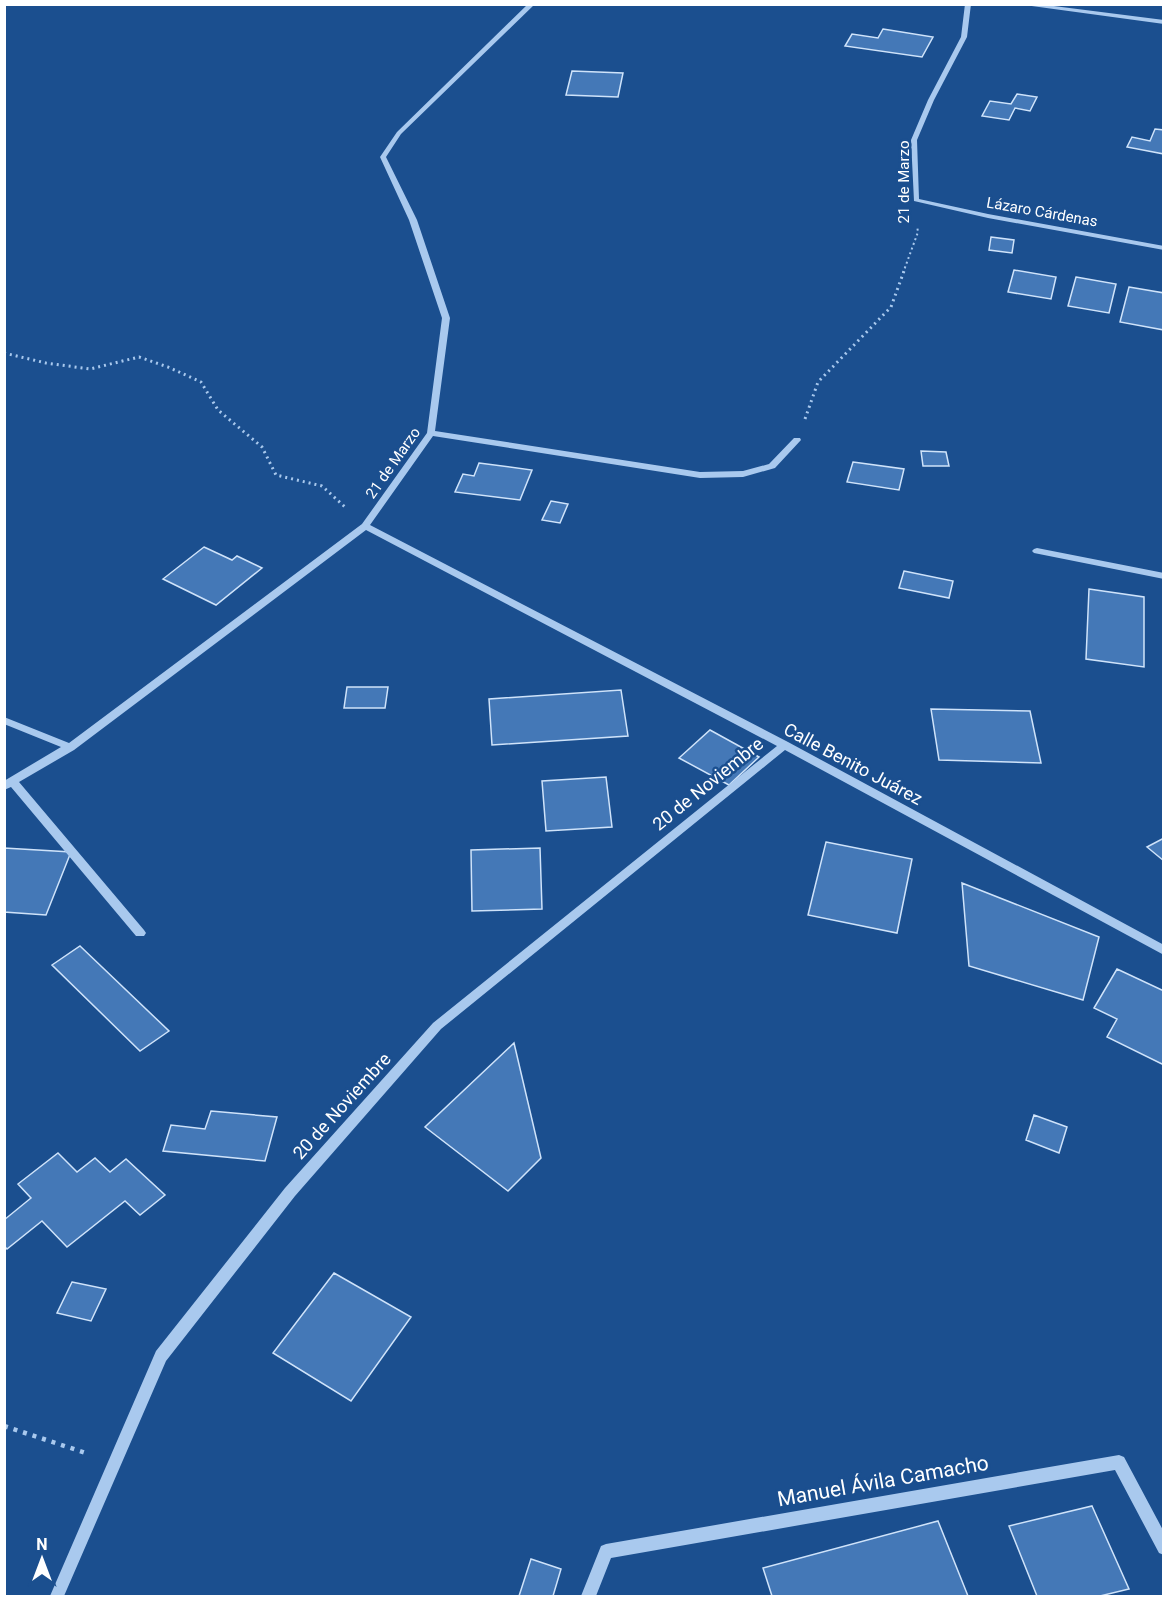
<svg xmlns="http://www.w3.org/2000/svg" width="1168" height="1601" font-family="Roboto,sans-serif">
  <rect width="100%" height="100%" fill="#1b4f8f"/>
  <!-- building -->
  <path fill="#4478b7" stroke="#cfe3fa" stroke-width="1.5" d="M883,29L933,37L922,57L845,46L852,34L878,38Z
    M572,71L623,73L618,97L566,95Z
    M1017,94L1037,97L1030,111L1015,108L1009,120L982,116L990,101L1011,104Z
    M1155,129L1164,130V154L1127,147L1132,137L1150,141Z
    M991,237L1014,240L1012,253L989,250Z
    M1014,270L1056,277L1051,299L1008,292Z
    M1076,277L1116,284L1109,313L1068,306Z
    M1129,287L1164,293V330L1120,322Z
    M921,451L946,452L949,466H923Z
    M853,462L904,469L899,490L847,482Z
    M479,463L532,470L520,500L455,492L463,474L474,476Z
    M551,501L568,504L560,523L542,520Z
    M204,547L232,560L237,556L262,568L216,605L163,579Z
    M904,571L953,581L949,598L899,588Z
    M1089,589L1144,597V667L1086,659Z
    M347,687H388L385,708H344Z
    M621,690L628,736L492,745L489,699Z
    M931,709L1030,711L1041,763L939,760Z
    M710,730L759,757L729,785L679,758Z
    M606,777L612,827L546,831L542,781Z
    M1164,838V861L1147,847Z
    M826,842L912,859L897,933L808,915Z
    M4,848L71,852L46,915L4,912Z
    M540,848L542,909L472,911L471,850Z
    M962,883L1099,937L1083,1000L969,966Z
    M80,946L169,1031L140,1051L52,965Z
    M1117,969L1164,991V1065L1107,1037L1117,1019L1094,1008Z
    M514,1043L541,1158L508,1191L425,1127Z
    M211,1111L277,1117L265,1161L163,1151L171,1125L205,1129Z
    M1034,1115L1067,1127L1059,1153L1026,1140Z
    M58,1153L77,1172L95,1158L110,1172L126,1159L165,1195L140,1215L125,1201L67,1247L42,1221L7,1249L4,1246V1220L31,1198L18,1184Z
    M334,1273L411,1317L351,1401L273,1353Z
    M72,1282L106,1289L91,1321L57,1313Z
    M1092,1506L1129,1589L1100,1596H1037L1009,1526Z
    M938,1521L968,1596H772L763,1568Z
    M531,1559L561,1569L553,1596H519Z"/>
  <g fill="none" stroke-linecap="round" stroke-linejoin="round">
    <!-- path-far2 -->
    <path stroke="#a9c9ee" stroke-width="2" stroke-dasharray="2 3" stroke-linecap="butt" d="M903,273L918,232L917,226"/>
    <!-- path-far1 -->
    <path stroke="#a9c9ee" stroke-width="3" stroke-dasharray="2 4" stroke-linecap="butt" d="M4,353L46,363L90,369L139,357L168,367L201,382L218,410L262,447L276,475L322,486L345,507
      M805,419L818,382L891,307L904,271"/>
    <!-- path -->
    <path stroke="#a9c9ee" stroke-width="4.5" stroke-dasharray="4 6" stroke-linecap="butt" d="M4,1426L86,1453"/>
    <!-- minor -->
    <path fill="#a9c9ee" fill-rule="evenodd" d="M528,4H535L401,134L386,157L417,220L450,318L435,431L700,472L743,471L769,464L794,438H800L801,440L775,468L743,477L700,478L433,436L370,525L788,742L1164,945V955L785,750L441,1029L295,1196L166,1361L64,1596H50L156,1351L285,1188L433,1023L777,746L366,530L74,750L19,782L144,930L146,933L144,936H136L11,787L4,790V781L61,747L4,724V717L69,743L362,524L427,433L442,318L409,220L380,157L397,132Z
      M965,4H971L967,37L934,100L917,140L919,199L988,214L1164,246V250L988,218L914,201L911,140L928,100L961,37Z
      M1017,4H1038L1164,20V24Z
      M1037,548L1164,573V579L1034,553L1032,551L1034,549Z
      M1119,1455L1124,1457L1164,1532V1555L1159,1553L1115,1470L611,1558L596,1596H581L601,1546L606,1544Z"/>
  </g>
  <g text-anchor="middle" stroke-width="5" stroke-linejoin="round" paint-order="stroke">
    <!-- far-street labels -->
    <g font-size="15" fill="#fff" stroke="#1b4f8f">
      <text transform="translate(904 182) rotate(-90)" y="5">21 de Marzo</text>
      <text transform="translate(1042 212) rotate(10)" y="5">Lázaro Cárdenas</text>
      <text transform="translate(393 463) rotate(-55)" y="5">21 de Marzo</text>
    </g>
    <!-- street labels -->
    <g font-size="18" fill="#fff" stroke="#1b4f8f">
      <text transform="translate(853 764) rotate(28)" y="6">Calle Benito Juárez</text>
      <text transform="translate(708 784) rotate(-39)" y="6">20 de Noviembre</text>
      <text transform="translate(342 1106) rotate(-48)" y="6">20 de Noviembre</text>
    </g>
    <!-- near-street labels -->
    <g font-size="21" fill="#fff" stroke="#1b4f8f">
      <text transform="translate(883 1481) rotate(-10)" y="7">Manuel Ávila Camacho</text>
    </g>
  </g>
  <!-- border -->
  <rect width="1168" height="1601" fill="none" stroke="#ffffff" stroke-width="12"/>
  <!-- north arrow -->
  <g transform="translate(42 1559)" stroke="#1b4f8f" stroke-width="4.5" paint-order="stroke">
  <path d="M0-4.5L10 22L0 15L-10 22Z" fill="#ffffff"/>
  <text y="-9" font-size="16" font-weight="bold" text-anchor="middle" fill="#ffffff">N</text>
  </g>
</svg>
